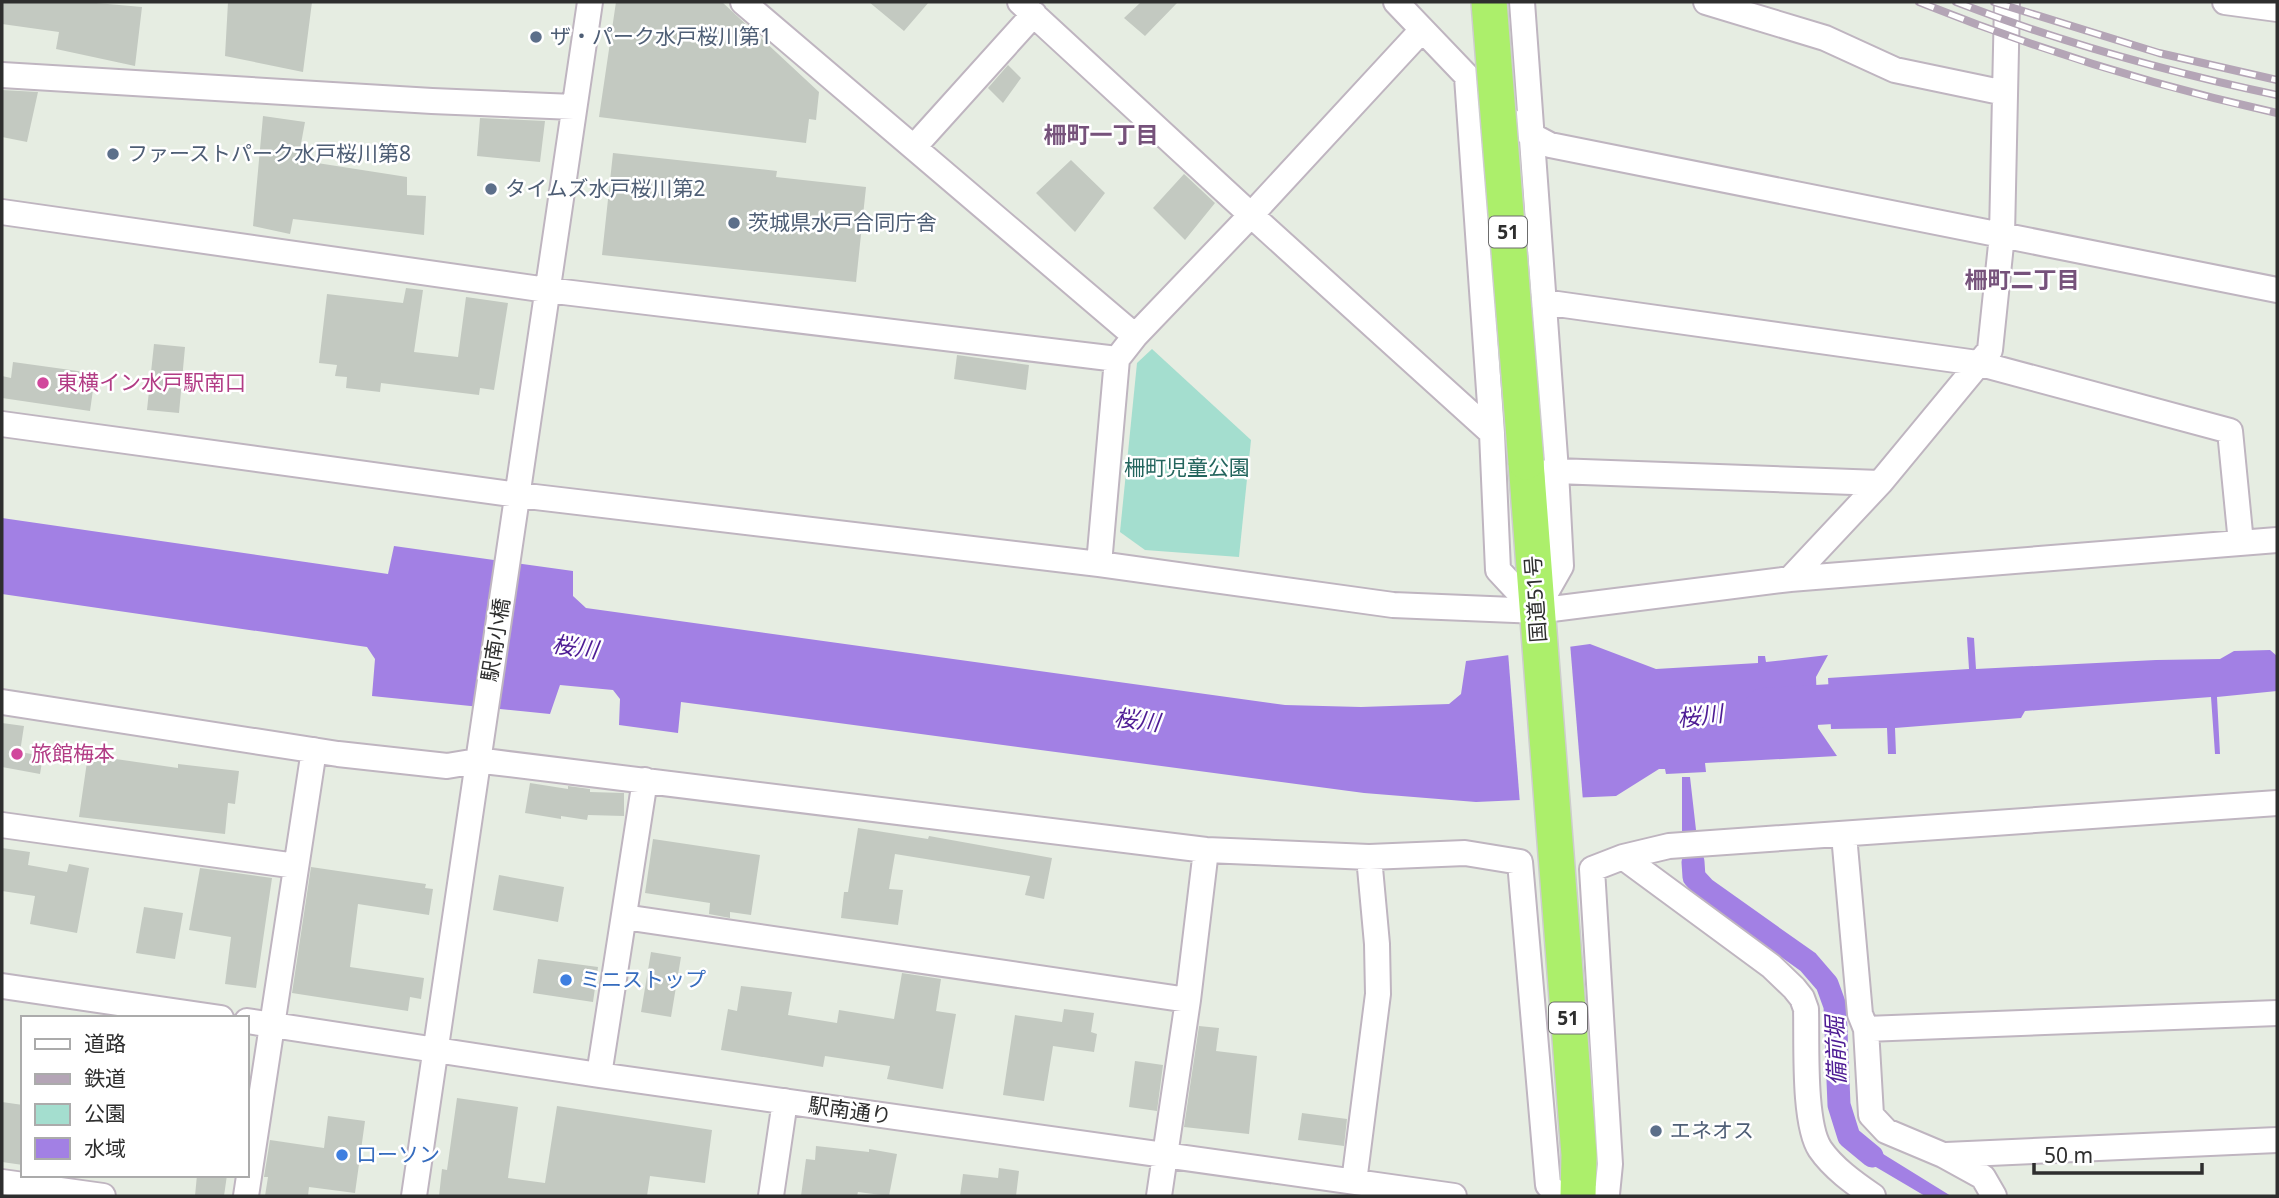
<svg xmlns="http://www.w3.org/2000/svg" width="2279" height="1198" font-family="'Noto Sans','Noto Sans JP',sans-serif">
  <rect width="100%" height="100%" fill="#e6ede2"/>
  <!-- green -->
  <path fill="#a4decf" d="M1152,349L1251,440L1239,557L1145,550L1120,532L1137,363Z"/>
  <!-- water -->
  <path fill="#a280e4" d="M2,518L388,574L394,546L573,571V596L586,608L1285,705L1361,707L1449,704L1461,694L1466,661L1590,644L1656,669L1758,663V656H1765L1766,662L1828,655L1816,677L1818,728L1837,756L1705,763L1706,772L1666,774L1665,769H1659L1616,796L1476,802L1364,793L681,702L678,733L619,725L620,699L613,690L560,685L550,714L372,696L375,659L367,647L2,594Z
    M1967,637L1974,638L1976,669L2156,660L2220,659L2234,651L2270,650L2277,656V691L2217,697L2220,754H2215L2211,697L2025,711L2021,718L1895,728L1896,754H1888L1887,728L1831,729L1828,678L1969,669Z
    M1682,777H1690L1701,874L1711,884L1700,894L1687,878L1682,837Z
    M1855,1131L1875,1149L1951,1196H1925L1864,1160L1843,1141Z"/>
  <!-- pier -->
  <path fill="#e6ede2" d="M1570,643L1583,801L1520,804L1508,652Z"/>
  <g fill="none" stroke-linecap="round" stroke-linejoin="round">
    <!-- canal -->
    <path stroke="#a280e4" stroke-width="23" d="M1693,862L1694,877L1705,889L1808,962L1827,984L1835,1006L1839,1105L1849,1137L1872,1156"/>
    <!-- river -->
    <path stroke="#a280e4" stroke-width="40" d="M1764,708L1883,701"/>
  </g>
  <!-- building -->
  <path fill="#c3c9c1" d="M2,2H85L142,7L135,66L56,49L59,32L2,24Z
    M228,2H312L303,72L225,56Z
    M616,2H722L819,92L816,120L809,119L806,143L599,117Z
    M869,2H929L904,31Z
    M1141,2H1178L1145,36L1124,18Z
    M1008,65L1021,78L1003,103L988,88Z
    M2,90L38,92L27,142L2,137Z
    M263,116L305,122L298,160L407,177V195L426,196L424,235L293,219L290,234L253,226Z
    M480,118L545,121L540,162L477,156Z
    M613,153L777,171L776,177L866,187L856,282L602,255Z
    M1071,160L1105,193L1075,232L1036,193Z
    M1184,174L1215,203L1185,240L1153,208Z
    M406,288L423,290L414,352L458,357L466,297L508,303L494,390L480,388L479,395L381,383L380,392L346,388L347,377L335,376L337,365L319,363L327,294L403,303Z
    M154,344L185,347L179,413L147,410Z
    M957,355L1029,365L1026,390L954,379Z
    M13,362L85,372L83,388L93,390L90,411L2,398V376L11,378Z
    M2,723L24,726L20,752L43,756L40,774L2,767Z
    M88,755L178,768V764L239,771L235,804L228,803L225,834L79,817Z
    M530,783L568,789V786L590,789V792L624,793V816L588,815L587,820L561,816V819L525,813Z
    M858,828L928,839L929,836L1052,858L1044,899L1025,895L1030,876L895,854L889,889L903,890L898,925L841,918L844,892H848Z
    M653,839L760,855L751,915L730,912V918L709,914L710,903L645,893Z
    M2,848L30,852L28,865L67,872L69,864L89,868L77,933L30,924L35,896L2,891Z
    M311,867L426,884L425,888L433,889L429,915L358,904L350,967L424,978L421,999L410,997L408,1011L292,993Z
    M200,868L272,878L256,988L225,984L231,937L189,930Z
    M499,875L564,887L558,922L493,910Z
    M144,907L183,913L175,959L136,953Z
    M651,952L681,957L671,1017L641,1012Z
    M538,959L598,967L593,1002L533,993Z
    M902,973L941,979L936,1011L956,1014L943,1089L887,1079L890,1066L825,1056L823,1067L721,1050L728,1009L737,1011L741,986L792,992L788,1015L837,1023L839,1010L894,1019Z
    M1064,1009L1094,1013L1091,1032L1097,1034L1094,1052L1053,1046L1044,1101L1003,1095L1015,1015L1062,1022Z
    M1199,1026L1219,1028L1216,1051L1257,1056L1249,1134L1184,1127Z
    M1135,1061L1163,1065L1157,1111L1129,1107Z
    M457,1098L518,1107L508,1178L545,1183L557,1106L712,1130L705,1183L650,1176L647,1196H439L442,1169L447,1170Z
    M2,1102L23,1105V1165L2,1162Z
    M1302,1113L1347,1119L1344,1146L1298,1140Z
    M328,1116L365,1121L355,1193L309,1187L308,1196H265L268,1177H264L270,1140L324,1148Z
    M816,1146L869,1152V1149L897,1154L889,1196L858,1192L857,1196H801L806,1159L815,1160Z
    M999,1168L1019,1171L1016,1196H960L963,1174L998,1178Z
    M197,1175H227L224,1196H195Z"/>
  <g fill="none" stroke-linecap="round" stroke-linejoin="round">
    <!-- minor casing -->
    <g stroke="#bfb5c0" stroke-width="28">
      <path id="minor" d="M743,2L1135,336
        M1020,2L1251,215L1492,433
        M1396,2L1508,119L1531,135L1550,145L2277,290
        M1522,2L1556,471L1561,566L1536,610
        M1706,2L1825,38L1895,70L2005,93
        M2225,2L2277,9
        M2,75L432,101L574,107
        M1467,77L1492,433L1498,570L1536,611
        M914,147L1034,14
        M2,212L547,290L1117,359
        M1543,302L1977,363L2230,431L2241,543
        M2,424L518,495L1099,564L1393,605L1536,611L1790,579L2277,540
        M1556,471L1880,483
        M1099,564L1117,359L1135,336L1251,215L1422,30
        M1790,579L1880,483L1990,350L2002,235L2007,2
        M2,702L338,754L447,766L477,761L492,762L1206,850L1369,857L1465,853L1520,862L1548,1185L1559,1196
        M2,825L296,866
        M1844,835L1860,1014L1866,1029L1871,1115L1886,1131L1943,1155L1983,1177L1994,1196
        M1623,857L1771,966L1794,988L1802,998L1806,1009C1807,1042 1803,1123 1820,1149C1833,1168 1854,1183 1873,1196
        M624,917L1188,1000
        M2,986L221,1018
        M247,1021L599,1075L1454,1196
        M1866,1029L2277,1013
        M599,1075L645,780
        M1946,1155L2277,1140
        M2,1182L103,1196
        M1354,1182L1378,994L1377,944L1369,857
        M246,1196L314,750
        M414,1196L590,2
        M771,1196L785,1101
        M1159,1196L1188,1000L1206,850
        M1602,1196L1607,1194L1610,1164L1592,869L1623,857L1669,846L2277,803"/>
    </g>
    <!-- highway casing -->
    <g stroke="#cdcdcd" stroke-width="38">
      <path id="highway" d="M1526,462L1579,1155L1578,1196"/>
    </g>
    <!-- minor -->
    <use href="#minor" stroke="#fff" stroke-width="24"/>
    <!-- highway -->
    <use href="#highway" stroke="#acef6b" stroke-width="35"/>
    <!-- rail casing -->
    <g stroke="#b4a5b6" stroke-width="8">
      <path id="rail" d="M1919,2C2036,49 2154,86 2277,113
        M1956,2C2060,42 2168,72 2277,95
        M1994,2L2159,53L2277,80"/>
    </g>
    <!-- rail -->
    <use href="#rail" stroke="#fff" stroke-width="5" stroke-dasharray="16" stroke-linecap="butt"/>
    <!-- highway-bridge casing -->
    <g stroke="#cdcdcd" stroke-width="38" stroke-linecap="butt">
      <path id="highway-bridge" d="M1489,2L1526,462"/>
    </g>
    <!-- highway-bridge -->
    <use href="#highway-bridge" stroke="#acef6b" stroke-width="35"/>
  </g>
  <!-- markers -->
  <g fill="#5c6f8a" stroke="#fff" stroke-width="2.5">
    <circle cx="536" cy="37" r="7"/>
    <circle cx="113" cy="154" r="7"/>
    <circle cx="491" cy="189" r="7"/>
    <circle cx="734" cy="223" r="7"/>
    <circle cx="1656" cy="1131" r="7"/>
  </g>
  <g fill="#d1479c" stroke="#fff" stroke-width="2.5">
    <circle cx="43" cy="383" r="7"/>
    <circle cx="17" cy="754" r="7"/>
  </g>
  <g fill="#3f7fe0" stroke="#fff" stroke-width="2.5">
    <circle cx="566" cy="980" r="7"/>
    <circle cx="342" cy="1155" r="7"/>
  </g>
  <g text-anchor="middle" stroke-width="5" stroke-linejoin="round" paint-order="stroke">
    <!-- shield labels -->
    <g fill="#fff" stroke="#6d6d6d" stroke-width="2">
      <rect x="1489" y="216.5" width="38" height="31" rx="5"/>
      <rect x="1549" y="1002.5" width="38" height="31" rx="5"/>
    </g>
    <g font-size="19" font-weight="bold" fill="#2e2e2e">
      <text x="1508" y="239">51</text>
      <text x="1568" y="1025">51</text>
    </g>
    <!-- service labels -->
    <g font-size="21" fill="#4e5e75" stroke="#fff" text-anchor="start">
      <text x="550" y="44">ザ・パーク水戸桜川第1</text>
      <text x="127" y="161">ファーストパーク水戸桜川第8</text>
      <text x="505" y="196">タイムズ水戸桜川第2</text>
      <text x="748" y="230">茨城県水戸合同庁舎</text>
      <text x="1670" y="1138">エネオス</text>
    </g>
    <!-- hotel labels -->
    <g font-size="21" fill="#b23c85" stroke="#fff" text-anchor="start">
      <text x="57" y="390">東横イン水戸駅南口</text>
      <text x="31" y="761">旅館梅本</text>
    </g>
    <!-- park labels -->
    <g font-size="21" fill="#23655d" stroke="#fff">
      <text x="1187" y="475">柵町児童公園</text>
    </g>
    <!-- street labels -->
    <g font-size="21" fill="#2e2e2e" stroke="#fff">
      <text transform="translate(1536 599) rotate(-94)" y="7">国道51号</text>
      <text transform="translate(496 640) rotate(-81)" y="7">駅南小橋</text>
      <text transform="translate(850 1111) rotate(8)" y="7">駅南通り</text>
    </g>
    <!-- shop labels -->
    <g font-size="21" fill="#366cbe" stroke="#fff" text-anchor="start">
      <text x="580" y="987">ミニストップ</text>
      <text x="356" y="1162">ローソン</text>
    </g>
    <!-- neighbourhood labels -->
    <g font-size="23" font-weight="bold" fill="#76527b" stroke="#fff">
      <text x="1101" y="143">柵町一丁目</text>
      <text x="2022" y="288">柵町二丁目</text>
    </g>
    <!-- water labels -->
    <g font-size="23" font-style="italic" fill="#4e1c94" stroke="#fff">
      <text transform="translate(575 647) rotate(8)" y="8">桜川</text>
      <text transform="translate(1700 716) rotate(-7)" y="8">桜川</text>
      <text transform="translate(1137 720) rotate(7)" y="8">桜川</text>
      <text transform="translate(1836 1051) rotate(-92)" y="8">備前堀</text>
    </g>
  </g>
  <!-- border -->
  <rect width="2279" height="1198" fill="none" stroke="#2e2e2e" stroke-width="7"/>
  <!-- legend -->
  <rect x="21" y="1016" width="228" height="161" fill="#ffffff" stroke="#ababab" stroke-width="2"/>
  <rect x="35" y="1039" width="35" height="10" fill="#ffffff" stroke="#ababab" stroke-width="2"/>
  <text x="84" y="1051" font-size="21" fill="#2e2e2e">道路</text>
  <rect x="35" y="1074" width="35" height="10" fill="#b4a5b6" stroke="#ababab" stroke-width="2"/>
  <text x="84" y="1086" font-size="21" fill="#2e2e2e">鉄道</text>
  <rect x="35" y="1104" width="35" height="21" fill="#a4decf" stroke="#ababab" stroke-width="2"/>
  <text x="84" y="1121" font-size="21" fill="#2e2e2e">公園</text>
  <rect x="35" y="1138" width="35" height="21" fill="#a280e4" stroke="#ababab" stroke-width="2"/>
  <text x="84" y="1156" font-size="21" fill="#2e2e2e">水域</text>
  <!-- scale -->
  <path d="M2034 1163v10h168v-10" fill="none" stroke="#2e2e2e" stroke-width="3.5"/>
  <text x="2044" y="1163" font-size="21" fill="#2e2e2e" stroke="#ffffff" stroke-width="5" paint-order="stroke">50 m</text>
</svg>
